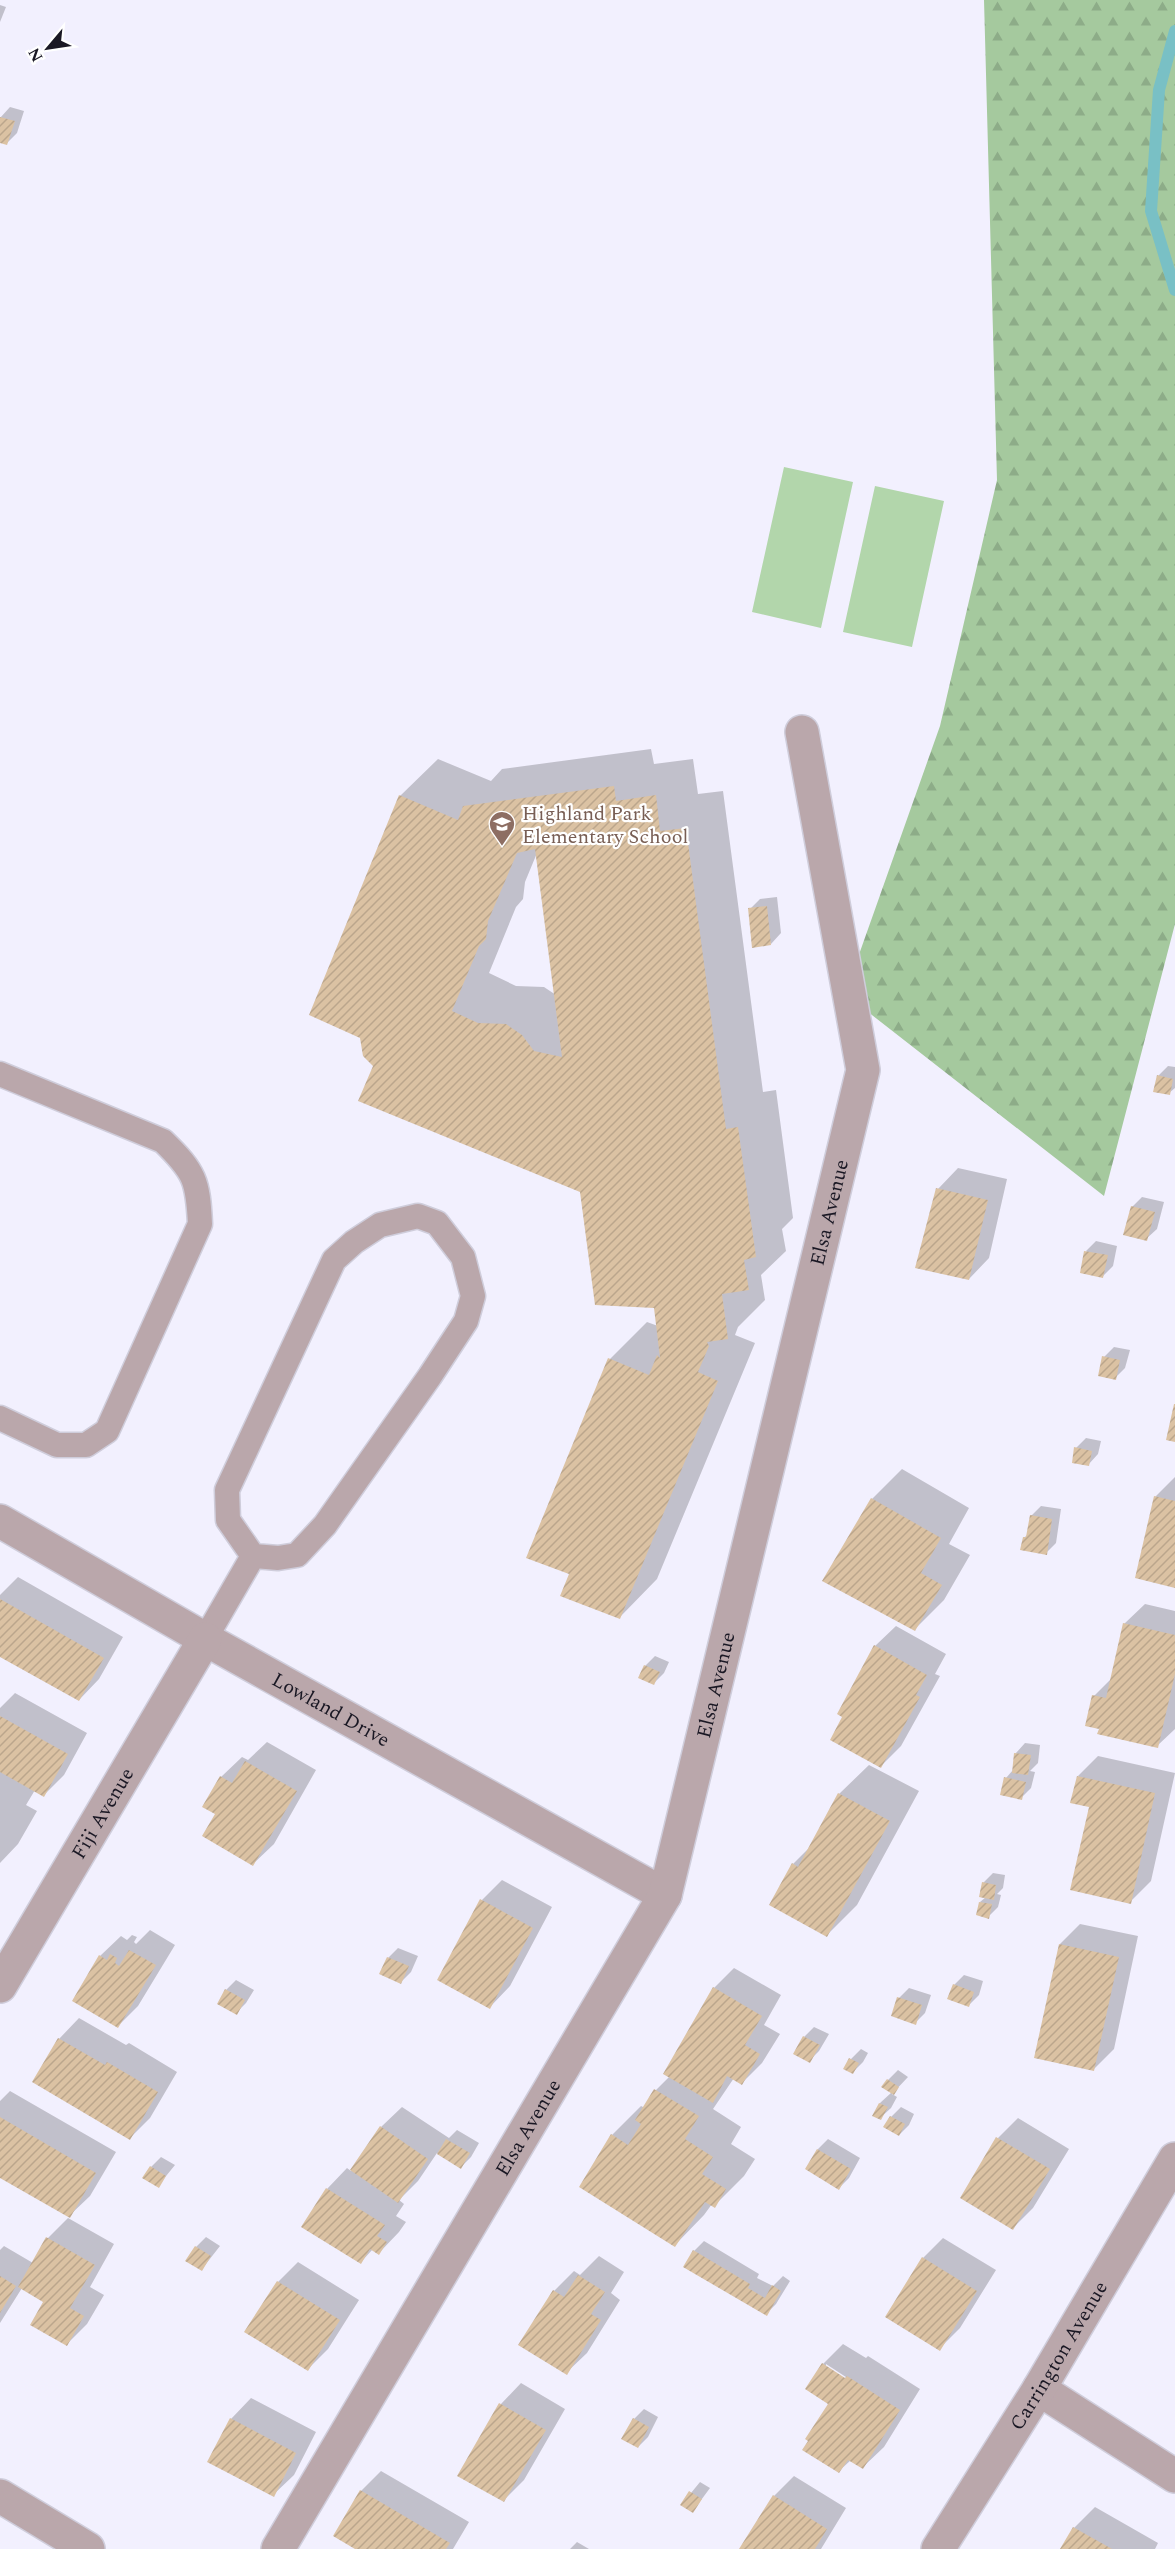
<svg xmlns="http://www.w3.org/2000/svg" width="1175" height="2549" font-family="Spectral,serif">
  <defs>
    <pattern id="forest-firs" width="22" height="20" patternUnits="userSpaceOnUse" patternTransform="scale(1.5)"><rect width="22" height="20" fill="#a5c99e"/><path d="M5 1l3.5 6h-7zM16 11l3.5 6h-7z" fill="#8dac88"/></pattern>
    <pattern id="building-hatch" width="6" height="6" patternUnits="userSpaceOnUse" patternTransform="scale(1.5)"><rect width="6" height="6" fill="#dbc2a3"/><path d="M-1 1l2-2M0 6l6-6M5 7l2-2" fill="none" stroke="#bba68c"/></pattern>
  </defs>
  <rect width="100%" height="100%" fill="#f2f0fe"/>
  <!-- forest -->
  <path fill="url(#forest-firs)" d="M984,0H1175V924L1104,1196L845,994L940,726L997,480Z"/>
  <!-- park -->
  <path fill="#b2d6ab" d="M784,467L853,482L821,628L752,612Z
    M875,486L944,501L912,647L843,632Z"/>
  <!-- shadow -->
  <path fill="#0003" fill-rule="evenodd" d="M0,5L6,7L0,22Z
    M10,107L24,111L17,133L7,143L0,141V118Z
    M651,749L654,764L693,759L698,794L723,791L763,1092L776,1090L793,1218L782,1229L786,1251L761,1275L765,1300L738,1327L735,1335L755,1343L657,1579L620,1617L571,1573L610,1359L647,1322L658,1326L656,1307L581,1191L374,1066L400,796L438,759L491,781L502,769ZM537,853L556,995L544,987L516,986L489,973L516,907L523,899L525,882Z
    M777,897L781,933L771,944L750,909L760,899Z
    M1168,1066L1175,1067V1088L1169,1093L1158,1076Z
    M958,1168L1007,1179L989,1258L969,1279L938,1189Z
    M1142,1197L1164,1202L1157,1229L1146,1239L1132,1207Z
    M1096,1241L1117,1246L1113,1266L1103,1276L1086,1251Z
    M1114,1347L1130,1350L1125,1368L1115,1378L1104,1357Z
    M1086,1438L1101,1441L1098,1454L1088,1465L1076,1448Z
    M902,1469L969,1508L949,1544L970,1555L944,1600L915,1629L824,1581L872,1499Z
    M1175,1477V1586L1155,1497Z
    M1041,1506L1061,1509L1056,1543L1046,1553L1024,1538L1028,1534L1031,1516Z
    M18,1577L123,1637L99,1679L79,1700L0,1655V1595Z
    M1145,1604L1175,1611V1729L1157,1746L1101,1728L1094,1696L1112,1678L1124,1624Z
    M896,1626L946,1654L935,1674L940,1676L901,1746L881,1766L844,1717L875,1646Z
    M655,1656L669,1662L664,1673L654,1683L645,1666Z
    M15,1693L87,1733L64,1775L44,1795L35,1790L26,1805L37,1811L18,1844L0,1863V1708Z
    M267,1742L316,1770L274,1844L253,1864L217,1814L221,1777L242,1757L248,1760Z
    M1025,1743L1040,1745L1038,1763L1030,1771L1035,1772L1031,1788L1021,1798L1006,1778L1013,1770L1015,1754Z
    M1098,1756L1175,1773L1151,1881L1130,1902L1078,1776Z
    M869,1765L919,1791L857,1905L827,1935L772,1904L793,1864L812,1845L839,1794Z
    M993,1873L1005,1875L1003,1888L997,1894L1001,1895L998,1907L988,1917L980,1902L986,1897L983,1883Z
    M502,1880L552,1907L510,1986L490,2007L482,1900Z
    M1080,1924L1138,1936L1114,2049L1094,2069L1060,1944Z
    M150,1930L175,1945L138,2006L118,2026L100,1956L121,1936L127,1940L132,1935L137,1937L134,1942L136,1944Z
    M398,1948L418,1956L411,1972L401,1982L388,1958Z
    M734,1968L781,1995L764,2025L780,2034L762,2063L742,2083L734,2078L713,2109L741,2127L731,2144L755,2159L744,2176L714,2206L712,2204L704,2215L675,2245L612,2135L641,2106L645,2108L656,2090L670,2076L714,1988Z
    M964,1975L983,1981L979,1995L969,2005L954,1985Z
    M236,1980L254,1990L246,2003L236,2013L226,1990Z
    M909,1988L931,1995L925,2013L915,2023L899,1998Z
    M79,2018L126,2045L129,2043L177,2072L150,2118L130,2138L59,2039Z
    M814,2027L829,2034L819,2051L809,2061L795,2053L804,2037Z
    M861,2049L868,2053L863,2062L853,2072L845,2069L851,2059Z
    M898,2070L908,2077L892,2094L897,2097L891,2108L880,2118L874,2115L880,2103L892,2092L888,2080Z
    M10,2091L116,2152L90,2196L69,2216L0,2176V2101Z
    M402,2107L449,2138L457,2130L479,2143L471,2157L461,2167L437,2153L418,2181L399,2200L404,2204L396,2216L406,2222L399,2232L379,2253L373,2249L361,2262L327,2189L347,2168L351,2171L381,2127Z
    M901,2107L914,2114L909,2125L899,2135L891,2117Z
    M1018,2118L1069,2149L1033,2208L1013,2228L998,2138Z
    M828,2139L860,2158L849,2178L839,2188L807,2169L818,2149Z
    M161,2157L175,2165L158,2186L151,2167Z
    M68,2218L114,2244L90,2287L104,2295L87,2324L67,2344L45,2301L22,2288L0,2323V2250L4,2246L33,2263L48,2238Z
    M206,2237L220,2246L202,2269L196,2247Z
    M943,2238L996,2270L960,2328L939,2349L923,2258Z
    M704,2241L759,2274L757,2278L773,2286L783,2276L790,2281L776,2304L766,2314L694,2251Z
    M599,2256L624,2272L611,2293L620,2300L587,2353L566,2373L554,2291L574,2271L580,2275Z
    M298,2262L359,2300L328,2349L308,2369L278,2282Z
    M843,2344L866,2358L868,2356L920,2389L884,2447L863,2467L851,2460L839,2471L823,2364ZM826,2364L852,2381L850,2383L826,2368Z
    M521,2383L565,2409L524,2480L504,2500L459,2475L501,2404Z
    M251,2398L316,2432L294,2475L273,2495L231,2419Z
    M644,2409L658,2417L648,2437L638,2447L634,2419Z
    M381,2471L469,2522L453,2549H358L361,2491Z
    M794,2476L846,2508L821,2549H741L774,2496Z
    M700,2482L710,2488L693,2511L682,2504Z
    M1095,2507L1158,2543L1155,2549H1062L1074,2528Z
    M577,2542L589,2549H570Z"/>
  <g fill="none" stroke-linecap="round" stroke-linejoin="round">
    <!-- stream -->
    <path stroke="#79c0c5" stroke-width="12" d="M1175,31L1159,90L1151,211L1175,290"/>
  </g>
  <!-- building -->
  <path fill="url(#building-hatch)" fill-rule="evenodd" d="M0,117L15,121L7,145L0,143Z
    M614,786L616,801L656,795L660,831L686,828L726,1129L738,1127L756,1257L744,1260L749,1290L722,1294L728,1339L707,1342L709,1346L698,1372L718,1381L620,1619L560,1596L569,1574L526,1558L608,1358L649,1375L657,1355L660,1358L654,1308L595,1305L580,1192L358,1101L373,1066L363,1056L360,1038L309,1015L399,795L458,820L463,806ZM535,849L562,1057L534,1051L522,1035L506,1024L478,1023L452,1011L479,946L486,939L488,921L517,853Z
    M767,906L771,945L752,948L748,908Z
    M1157,1075L1173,1079L1170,1095L1153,1092Z
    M936,1188L988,1200L969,1280L915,1268Z
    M1131,1206L1155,1212L1147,1241L1123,1235Z
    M1084,1251L1108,1255L1103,1278L1080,1273Z
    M1102,1356L1120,1360L1116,1380L1098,1376Z
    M1174,1404H1175V1442L1166,1440Z
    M1074,1447L1092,1451L1089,1466L1072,1463Z
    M1154,1496L1175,1501V1588L1135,1578Z
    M871,1498L941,1538L921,1573L942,1585L915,1631L822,1581Z
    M1030,1515L1052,1519L1047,1555L1020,1550L1023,1537H1026Z
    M0,1599L104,1658L79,1701L0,1657Z
    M1123,1623L1175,1635V1674L1158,1748L1097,1734L1099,1729L1085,1726L1092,1695L1106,1698Z
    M874,1645L927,1675L916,1695L920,1697L881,1768L830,1740L842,1717L837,1714Z
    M644,1665L660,1672L654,1685L638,1678Z
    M0,1716L68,1754L44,1797L0,1772Z
    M1014,1753L1031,1755L1028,1775L1012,1773Z
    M245,1761L297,1791L253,1866L202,1836L215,1814L202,1807L220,1776L232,1783Z
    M1077,1776L1155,1793L1131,1904L1070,1890L1089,1807L1070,1803Z
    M1004,1777L1026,1782L1022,1800L1000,1795Z
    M838,1793L890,1821L827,1937L769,1905L792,1863L798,1867Z
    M982,1882L996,1885L994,1900L979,1897Z
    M480,1899L533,1928L490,2009L437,1980Z
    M979,1902L992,1904L989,1919L976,1915Z
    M1059,1944L1119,1957L1094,2071L1034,2058Z
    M129,1950L156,1965L118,2028L72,2001L99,1955L107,1960L110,1954L117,1958L115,1963L119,1966Z
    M387,1957L409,1966L401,1984L379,1974Z
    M953,1984L974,1992L969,2007L947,1999Z
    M713,1987L762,2016L745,2045L760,2054L742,2085L727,2076L713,2103L663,2074Z
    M225,1989L245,2000L237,2015L217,2004Z
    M897,1997L922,2005L916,2025L891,2016Z
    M803,2036L820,2045L810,2063L793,2054Z
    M58,2038L105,2065L107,2062L158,2092L130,2140L32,2082Z
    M849,2058L859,2063L853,2074L843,2069Z
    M887,2079L899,2087L894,2095L881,2087Z
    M654,2089L699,2116L685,2139L713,2157L702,2174L726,2189L715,2208L705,2202L675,2247L579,2187L611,2134L628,2145L641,2124L635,2120Z
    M879,2103L888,2107L881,2120L872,2116Z
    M890,2116L905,2124L899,2136L883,2127Z
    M0,2117L96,2173L70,2218L0,2178Z
    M380,2126L428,2159L398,2203L350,2170Z
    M996,2137L1050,2169L1013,2230L960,2198Z
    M446,2139L470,2153L461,2169L437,2154Z
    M817,2149L851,2169L839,2190L805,2169Z
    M150,2166L166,2176L159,2188L142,2178Z
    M326,2188L385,2225L377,2236L387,2242L379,2255L370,2249L361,2264L301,2227Z
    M46,2237L95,2265L70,2308L84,2316L67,2346L30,2325L43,2302L18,2287Z
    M195,2246L211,2256L202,2271L185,2261Z
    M693,2250L750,2284L748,2288L765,2298L772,2285L781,2291L767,2316L683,2267Z
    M922,2257L977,2291L940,2351L885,2317Z
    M578,2275L605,2292L591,2314L601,2320L567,2375L518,2345L553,2290L564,2297Z
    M0,2276L16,2286L0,2313Z
    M277,2281L340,2320L308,2371L244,2332Z
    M822,2363L845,2378L847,2376L900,2410L863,2469L848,2460L839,2473L802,2450L808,2441L805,2439L828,2404L805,2389Z
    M499,2403L546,2430L504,2502L457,2476Z
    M230,2418L296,2453L274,2497L207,2462Z
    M633,2418L649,2427L638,2448L621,2439Z
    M360,2490L450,2543L446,2549H355L333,2536Z
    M689,2491L702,2499L693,2513L680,2505Z
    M773,2495L827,2529L815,2549H739Z
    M1073,2527L1112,2549H1060Z"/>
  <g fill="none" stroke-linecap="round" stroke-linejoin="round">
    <!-- lane casing -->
    <g stroke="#cfcddb" stroke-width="27">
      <path id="lane" d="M0,1074L163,1141C195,1172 198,1181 200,1224L107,1431L86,1445H57L0,1418
        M418,1216L437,1223L463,1257L473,1296L466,1321L430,1376L325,1525L297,1555L278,1558L253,1556L228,1520L227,1490L334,1260L354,1242L380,1225Z
        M205,1639L253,1556"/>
    </g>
    <!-- street casing -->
    <g stroke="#cfcddb" stroke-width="36">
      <g id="street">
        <path id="s1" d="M0,1521L205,1639L665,1895"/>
        <path id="s2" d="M0,1986L205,1639"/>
        <path d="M1039,2389L1175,2476"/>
        <path d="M0,2496L88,2549"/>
        <path id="s3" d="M278,2549L665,1895L863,1070L802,732"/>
        <path id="s4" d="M938,2549L1039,2389L1175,2159"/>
      </g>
    </g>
    <!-- lane -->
    <use href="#lane" stroke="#baa7ab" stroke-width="24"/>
    <!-- street -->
    <use href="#street" stroke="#baa7ab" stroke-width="33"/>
  </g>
  <!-- icons -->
  <defs>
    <g id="school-pin" transform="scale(1.35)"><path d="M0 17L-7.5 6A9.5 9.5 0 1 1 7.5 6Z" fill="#8d6e63" stroke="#fff"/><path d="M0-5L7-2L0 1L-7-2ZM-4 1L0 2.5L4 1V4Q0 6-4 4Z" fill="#fff"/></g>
  </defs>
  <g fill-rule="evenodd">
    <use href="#school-pin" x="502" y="824"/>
  </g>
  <g text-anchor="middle" stroke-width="4.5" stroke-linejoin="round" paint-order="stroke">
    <!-- education labels -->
    <g font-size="20" fill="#785e54" stroke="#fff" text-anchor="start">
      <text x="522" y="820">Highland Park<tspan x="522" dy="23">Elementary School</tspan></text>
    </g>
    <!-- street labels -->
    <g font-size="20" fill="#1a1824" stroke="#fff">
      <text dy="7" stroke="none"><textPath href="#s3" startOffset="1462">Elsa Avenue</textPath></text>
      <text dy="7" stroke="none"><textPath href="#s3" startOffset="976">Elsa Avenue</textPath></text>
      <text dy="7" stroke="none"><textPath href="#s1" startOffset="381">Lowland Drive</textPath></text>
      <text dy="7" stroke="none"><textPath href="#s2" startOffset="201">Fiji Avenue</textPath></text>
      <text dy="7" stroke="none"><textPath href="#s3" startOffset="490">Elsa Avenue</textPath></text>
      <text dy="7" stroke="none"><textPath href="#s4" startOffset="228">Carrington Avenue</textPath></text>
    </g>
  </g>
  <!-- north arrow -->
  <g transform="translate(48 48) rotate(241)" stroke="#ffffff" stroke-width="4.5" paint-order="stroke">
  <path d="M0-4.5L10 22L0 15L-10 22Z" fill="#1a1824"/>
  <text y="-9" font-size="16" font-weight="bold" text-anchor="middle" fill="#1a1824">N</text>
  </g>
</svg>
